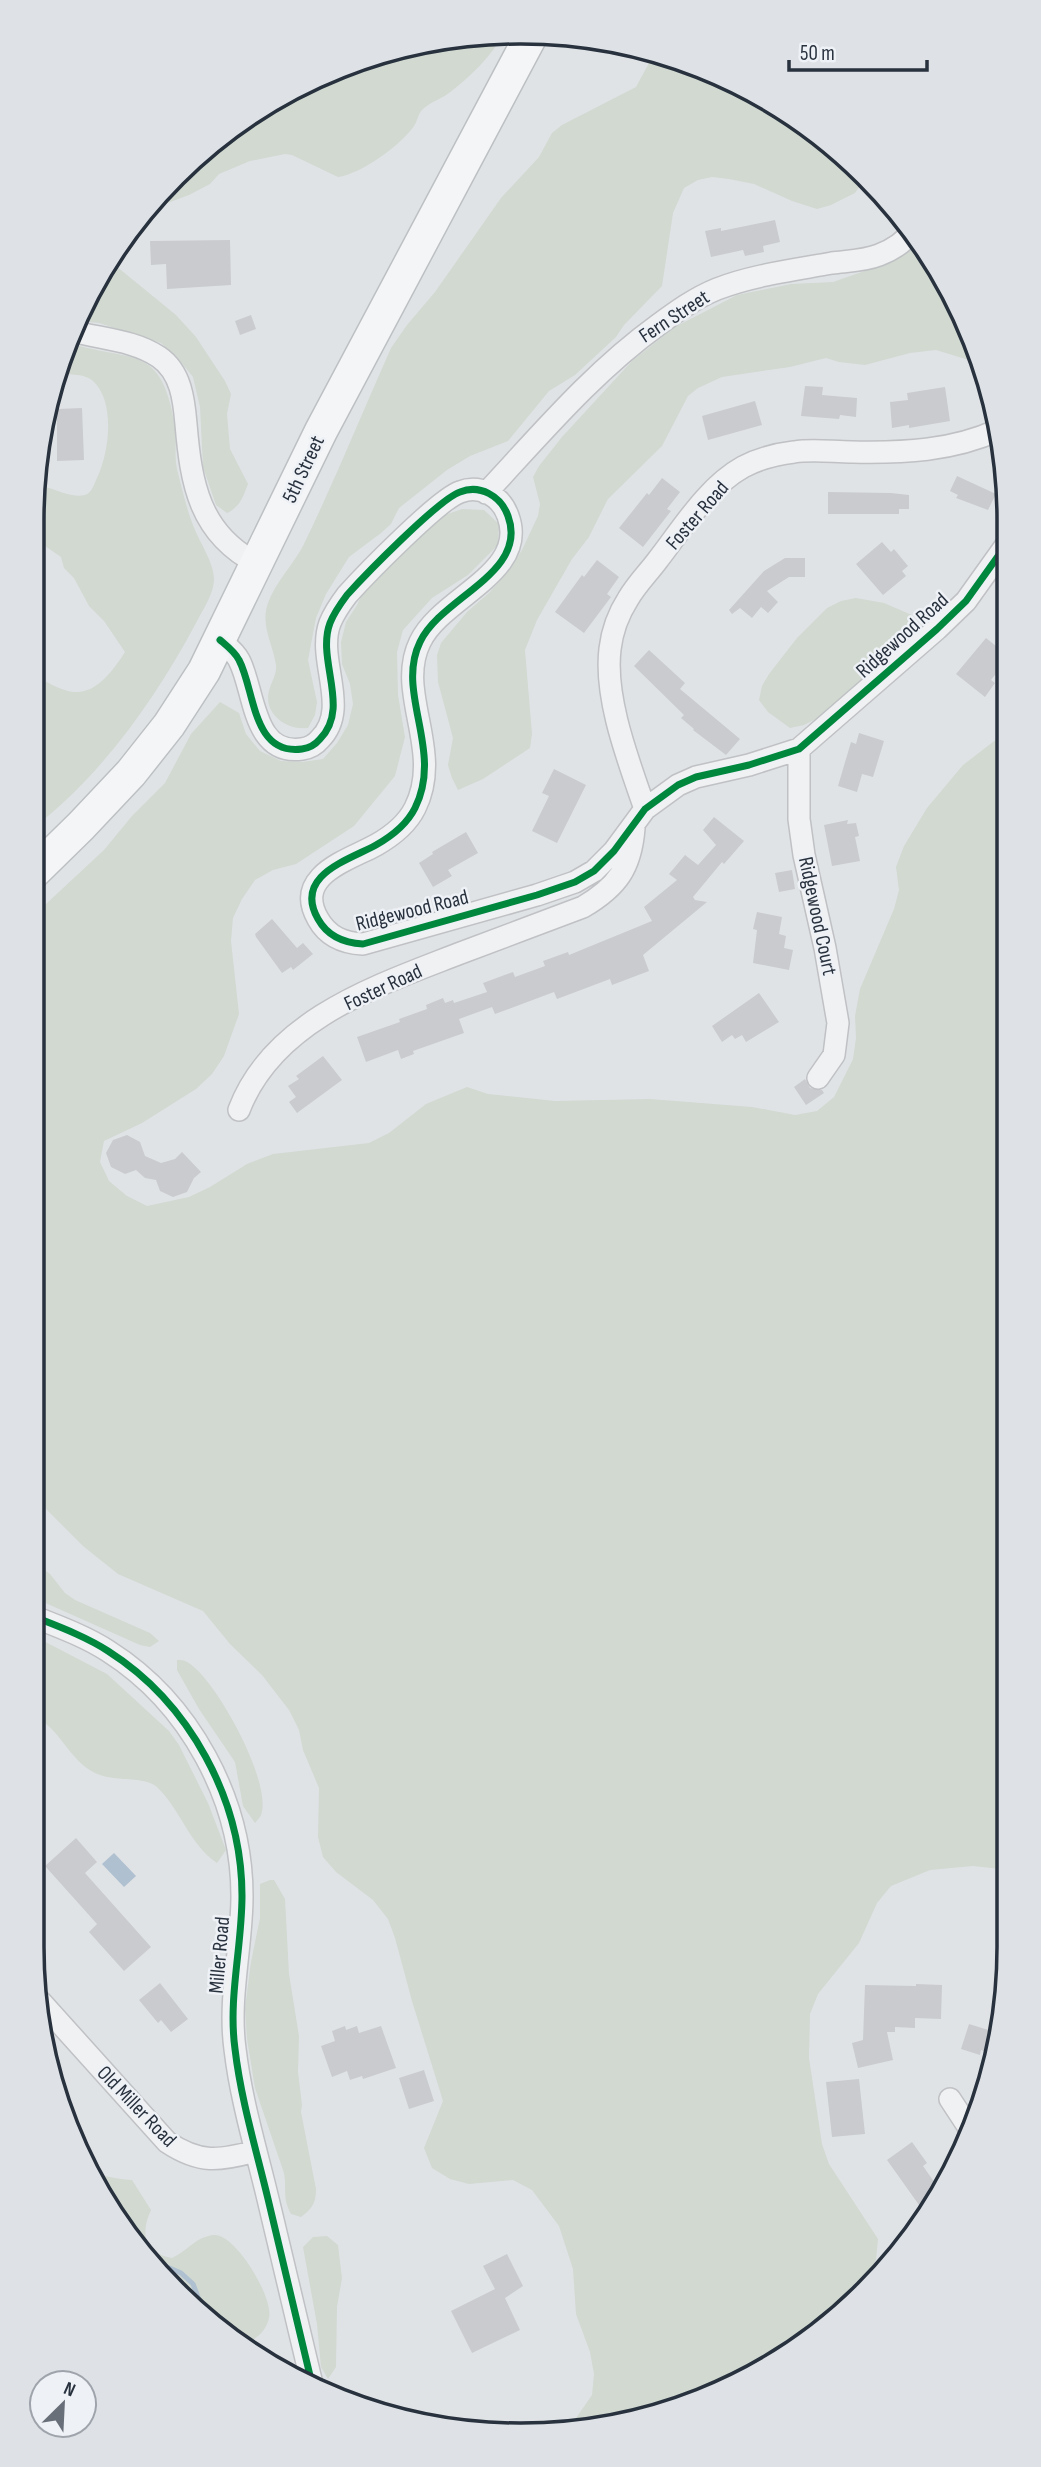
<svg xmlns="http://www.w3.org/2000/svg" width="1041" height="2467" font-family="'Sofia Sans Condensed',sans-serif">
  <rect width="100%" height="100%" fill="#e0e3e6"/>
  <!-- green -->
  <path fill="#d1d9d1" d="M489,33H504C491,57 470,77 449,93C441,99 428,103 421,111C418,115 417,122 414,126C401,145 361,174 338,177L292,155L285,154L250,161L219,174L210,184L189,195L154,208L137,221L153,198L223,132L305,82L394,48Z
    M655,52L678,58L818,132L865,179L855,193L831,205L817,209L792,201L754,184L729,179L712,177L698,180L684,188L673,213L662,286L624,325L616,337L575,375L549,391L508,441L470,456L447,470L399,508L391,524L381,533L349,557L326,594L316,618L308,660L317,702L315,715L308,728C287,731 263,714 269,691C271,682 277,675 276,665C273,644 260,625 268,603C276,581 294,564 304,544C335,480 362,413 391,348L407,325L435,292L501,198L539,157L552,133L562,125L636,87Z
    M920,243L972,333L979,358L972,361L936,350L910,353L865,365L839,362L826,358L790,367L722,377L698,388L688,396L662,446L608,499L589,537L572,559L537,620L525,650L532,734L530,748L483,779L458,790L452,778L448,765L453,738L438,682L437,655L441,643L467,612L490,592L507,573L522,550L538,516L540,504L533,477L539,466L562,437L632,361L675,327L737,295L791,284L833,282L873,268L912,250Z
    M117,249L114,258L116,266L176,315L196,337L225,381L231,394L227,414L230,449L248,484C243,497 240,507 227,513L216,505L203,467L200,407L193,377L189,372L176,356L161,343L99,323L77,321L97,276Z
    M67,342C132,364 161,341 175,426C177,440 174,455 177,469C182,489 187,511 195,530C201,544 214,564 214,579C214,594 203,609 196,623C155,700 101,776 32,829V674C44,680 60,691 74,692C97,694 114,669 125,652L104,621L89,606L74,578L64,568L61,557L32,537V520L37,486C53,486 69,499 85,495C92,493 94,484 97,478C109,453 116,402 93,381C83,372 67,376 56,373L58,363Z
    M462,509L484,510L499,524L498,545L468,575L432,598L403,630L397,652L398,695L405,737L395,776L354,826L296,864L273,870L255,880L242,899L233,918L231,941L239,1014L224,1056L212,1074L196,1089L142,1123L104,1141L100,1162L109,1181L127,1196L147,1206L189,1197L210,1187L247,1164L273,1154L369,1143L389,1133L426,1104L467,1087L488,1094L555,1101L650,1099L752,1107L795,1115L817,1111L834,1097L853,1059L856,1038L855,1016L860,989L894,909L899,890L896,867L904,846L927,808L963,765L1006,732L1009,1870L973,1866L930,1870L891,1886L877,1903L859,1943L818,1994L810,2014L809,2058L822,2144L829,2164L878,2239L876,2260L860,2292L765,2370L616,2426L567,2431L592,2395L594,2374L590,2352L576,2314L573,2269L559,2226L532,2190L513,2180L469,2184L450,2179L432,2168L424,2148L443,2101L412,2001L395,1938L388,1919L373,1900L336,1872L323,1857L318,1837L319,1788L303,1750L299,1730L289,1710L262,1675L230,1644L203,1611L118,1574L83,1546L32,1495V917L104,850L132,816L165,783L191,734L220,702L239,713L246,734L260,751L281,761L302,762L323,759L337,743L348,725L353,704L350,684L342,664L341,642L346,622L357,605L366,586L442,516Z
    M856,598L884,603L912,615V630L905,642L880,660L830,712L804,725L790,728L768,712L759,700L762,686L769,674L797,638L827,608L841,601Z
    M32,1561L50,1574L65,1593L75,1600L150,1633L159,1641L150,1647L140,1645L32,1597Z
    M32,1635L107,1674L169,1731L179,1745L208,1803L226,1850L217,1863C189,1844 181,1810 157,1787C143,1775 115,1783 95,1773C68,1760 60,1726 32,1716Z
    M177,1660C180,1660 184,1660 187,1662C215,1677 273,1783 261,1815C261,1816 256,1822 255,1823L243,1806L235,1762L199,1709L177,1670Z
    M270,1880H274L285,1899L289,1974L299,2036L298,2072L302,2105L301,2112L316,2189C316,2203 312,2209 301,2217L291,2214C282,2197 287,2190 284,2173L255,2088L247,2039L245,2008L251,1962L260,1918V1884Z
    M63,2116C101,2154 61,2174 132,2180L151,2210C140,2233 144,2253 172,2258C188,2251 196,2236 215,2235C236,2235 274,2298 269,2318C266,2331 257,2339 244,2344L153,2269L97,2191Z
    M327,2236L338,2245L342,2278L337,2307L336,2367L328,2379L321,2367L317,2324L303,2247L313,2237Z"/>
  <!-- water -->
  <path fill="#afc0d0" d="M114,1853L136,1876L124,1887L102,1864Z"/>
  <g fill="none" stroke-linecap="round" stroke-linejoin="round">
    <!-- stream -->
    <path stroke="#afc0d0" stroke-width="5" d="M134,2243L158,2263L181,2273L193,2284L203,2310"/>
  </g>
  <!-- building -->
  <path fill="#c9cbce" d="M775,220L780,242L763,246L764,252L745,256L743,250L711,257L705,231L721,228V231Z
    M230,240L231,285L167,289L166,264L151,265L150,241Z
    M251,315L256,329L240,335L235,321Z
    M805,386L823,387L822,395L857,398L856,417L840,415L839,419L801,416Z
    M945,387L950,421L909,428V425L892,428L890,402L908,400L907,393Z
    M755,401L762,425L708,440L702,416Z
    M82,408L84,460L57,461V409Z
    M957,476L996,494L988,510L956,498L958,495L950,491Z
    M662,478L680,492L667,509L671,511L643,547L619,528L647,493L649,495Z
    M828,492L891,493L909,495V509H899V514H828Z
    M882,542L891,552L894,549L908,566L902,571L906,576L883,595L856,564Z
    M785,558H805V577H789L767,591L778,602L768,613L761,607L752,618L740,608L732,614L729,610L764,571Z
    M597,560L619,577L607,594L611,597L584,633L555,612L582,575L584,577Z
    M986,638L1006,654V661L991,680L995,683L985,697L956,674Z
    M649,650L685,683L680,689L740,739L726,755L693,730L694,729L681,718L684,715L634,666Z
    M859,733L884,741L873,777L862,774L857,792L838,786L851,742L856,744Z
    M554,769L586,785L557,843L532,831L549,796L542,793Z
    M714,817L744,841L724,864L722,862L693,897L695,900L707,902L643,955L649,971L612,985L610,979L557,999L554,992L495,1014L492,1007L459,1019L464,1033L413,1051L414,1054L401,1059L398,1050L366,1062L357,1037L400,1022L399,1019L427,1009L426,1005L443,998L445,1003L453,1000L454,1003L487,992L483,983L513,972L515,977L545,966L543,961L568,952L569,955L652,921L644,907L677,880L669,874L685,855L698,865L716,845L703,830Z
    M848,820L847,824L856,823L859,836L855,837L860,861L832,866L824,825Z
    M466,832L478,853L448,870L452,876L433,887L419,863L433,854L432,852Z
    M792,870L795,889L779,892L775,873Z
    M757,912L782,917L779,934L786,936L784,948L793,950L789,970L753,963L757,930L753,929Z
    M272,919L297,948L303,943L313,954L293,970L291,967L282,973L256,937L255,934Z
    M759,993L779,1022L746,1042L742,1035L735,1039L732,1035L722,1042L712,1026Z
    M323,1056L342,1080L297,1113L289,1102L296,1097L288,1086L299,1079L296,1076Z
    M805,1079L810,1088L822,1090L824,1093L806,1105L794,1087Z
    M127,1135L140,1142L145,1156L161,1163L175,1159L182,1152L201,1172L194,1178L187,1192L173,1197L160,1191L156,1180L145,1178L136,1170L125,1174L111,1167L106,1153L113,1140Z
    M76,1838L97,1862L85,1873L151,1947L124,1971L89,1932L97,1924L45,1866Z
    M160,1983L188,2019L171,2032L161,2020L158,2023L139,2000Z
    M916,1984L942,1985L941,2019L915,2018V2028L895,2027V2032H887L893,2060L858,2068L852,2043L863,2040L865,1985L916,1986Z
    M969,2024L995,2032L992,2054L981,2050L980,2055L961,2049Z
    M345,2026L346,2030L357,2026L359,2033L381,2026L396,2068L363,2079L362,2076L350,2080L347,2071L332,2077L321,2046L335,2041L332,2031Z
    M424,2070L434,2101L409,2109L399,2078Z
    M859,2079L865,2134L832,2137L826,2082Z
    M912,2142L927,2163L923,2166L942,2193L934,2204L924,2212L887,2160Z
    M507,2254L523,2286L505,2298L520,2330L472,2353L451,2311L495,2289L483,2266Z"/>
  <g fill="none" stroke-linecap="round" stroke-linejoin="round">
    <!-- street casing -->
    <g stroke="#bfc1c4" stroke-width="24">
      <path id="street" d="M72,331C101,339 134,340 159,357C181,372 184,400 186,424C191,483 199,534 258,564
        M486,493C541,434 593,372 658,325C677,311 695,298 717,289C753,275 794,270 832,263C847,261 864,261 879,255C892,250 905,242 913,230
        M220,640C227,646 235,652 239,660C255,690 252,756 302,749C310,748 315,745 320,739C351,708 316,660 330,623C334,613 341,603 347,595C365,575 439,499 460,492C480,484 501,496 508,516C529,573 441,597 420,642C395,693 444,750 415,808C407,824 392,836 376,845C349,860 293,875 318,919C328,937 344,943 363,944L537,895L575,882L594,871L614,851L645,809L678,785L696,777L749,765L799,749L937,629L966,601L1006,545
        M799,749V819L804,855L825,948L838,1023L834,1055L818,1078
        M645,809C629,762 604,699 610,649C612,632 619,613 628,599C636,585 648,573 657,561C682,529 707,487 743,467C758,459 777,454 794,452C813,449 833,452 852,452C903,453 952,451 998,430
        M239,1110C273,1020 376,986 458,954C500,938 541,923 583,907C617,887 631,868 634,828
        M32,1616C57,1626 85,1636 108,1651C190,1703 242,1800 242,1896C242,1947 228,1998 235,2049C241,2100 256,2149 268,2199C283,2260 297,2322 312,2384
        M41,2002L167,2142C200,2164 219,2161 256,2151
        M950,2099L971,2131"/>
    </g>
    <!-- primary casing -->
    <g stroke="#bdc0c3" stroke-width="35">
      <path id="primary" d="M32,874L81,826L131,773L169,725L204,671L321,431L532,34"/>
    </g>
    <!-- street -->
    <use href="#street" stroke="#f0f1f2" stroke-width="21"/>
    <!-- primary -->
    <use href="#primary" stroke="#f4f5f6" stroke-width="32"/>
    <!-- cycleway casing -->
    <g stroke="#eef1f5" stroke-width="11">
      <path id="cycleway" d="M220,640C227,646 235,652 239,660C255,690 252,756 302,749C310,748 315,745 320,739C351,708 316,660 330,623C334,613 341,603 347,595C365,575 439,499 460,492C480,484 501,496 508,516C529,573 441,597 420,642C395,693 444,750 415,808C407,824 392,836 376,845C349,860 293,875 318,919C328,937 344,943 363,944L537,895L575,882L594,871L614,851L645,809L678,785L696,777L749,765L799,749L937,629L966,601L1006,545
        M32,1616C57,1626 85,1636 108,1651C190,1703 242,1800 242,1896C242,1947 228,1998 235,2049C241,2100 256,2149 268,2199C283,2260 297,2322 312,2384"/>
    </g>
    <!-- cycleway -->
    <use href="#cycleway" stroke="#00873e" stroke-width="7"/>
  </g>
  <g text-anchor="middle" stroke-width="5" stroke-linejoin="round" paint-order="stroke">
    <!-- street labels -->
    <g font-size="21" fill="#28313e" stroke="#eef1f5">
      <text transform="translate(674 316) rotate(-33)" y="7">Fern Street</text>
      <text transform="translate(303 469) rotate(-65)" y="7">5th Street</text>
      <text transform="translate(697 515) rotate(-49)" y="7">Foster Road</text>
      <text transform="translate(902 635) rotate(-42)" y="7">Ridgewood Road</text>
      <text transform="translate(412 910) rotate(-14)" y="7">Ridgewood Road</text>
      <text transform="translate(818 916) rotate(78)" y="7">Ridgewood Court</text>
      <text transform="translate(383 987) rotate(-25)" y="7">Foster Road</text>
      <text transform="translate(219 1955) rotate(-85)" y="7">Miller Road</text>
      <text transform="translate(137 2106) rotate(46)" y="7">Old Miller Road</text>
    </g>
  </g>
  <!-- crop -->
  <path d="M0 0H1041V2467H0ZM520 44H521A476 476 0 0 1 997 520V1947A476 476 0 0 1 521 2423H520A476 476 0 0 1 44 1947V520A476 476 0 0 1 520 44Z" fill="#dee2e6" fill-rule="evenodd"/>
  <path fill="none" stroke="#28313e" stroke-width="3.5" d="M520 44H521A476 476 0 0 1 997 520V1947A476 476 0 0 1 521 2423H520A476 476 0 0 1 44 1947V520A476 476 0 0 1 520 44Z"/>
  <!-- north arrow -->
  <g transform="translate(63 2404) rotate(24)"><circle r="33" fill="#eef1f5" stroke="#9fa4ac" stroke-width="2"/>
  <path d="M0-5L12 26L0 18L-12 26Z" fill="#686f79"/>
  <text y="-10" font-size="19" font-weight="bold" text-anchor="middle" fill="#28313e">N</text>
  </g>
  <!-- scale -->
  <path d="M789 60v10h138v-10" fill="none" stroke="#28313e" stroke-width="3.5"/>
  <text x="800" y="60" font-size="21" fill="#28313e" stroke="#eef1f5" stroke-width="5" paint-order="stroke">50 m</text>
</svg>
